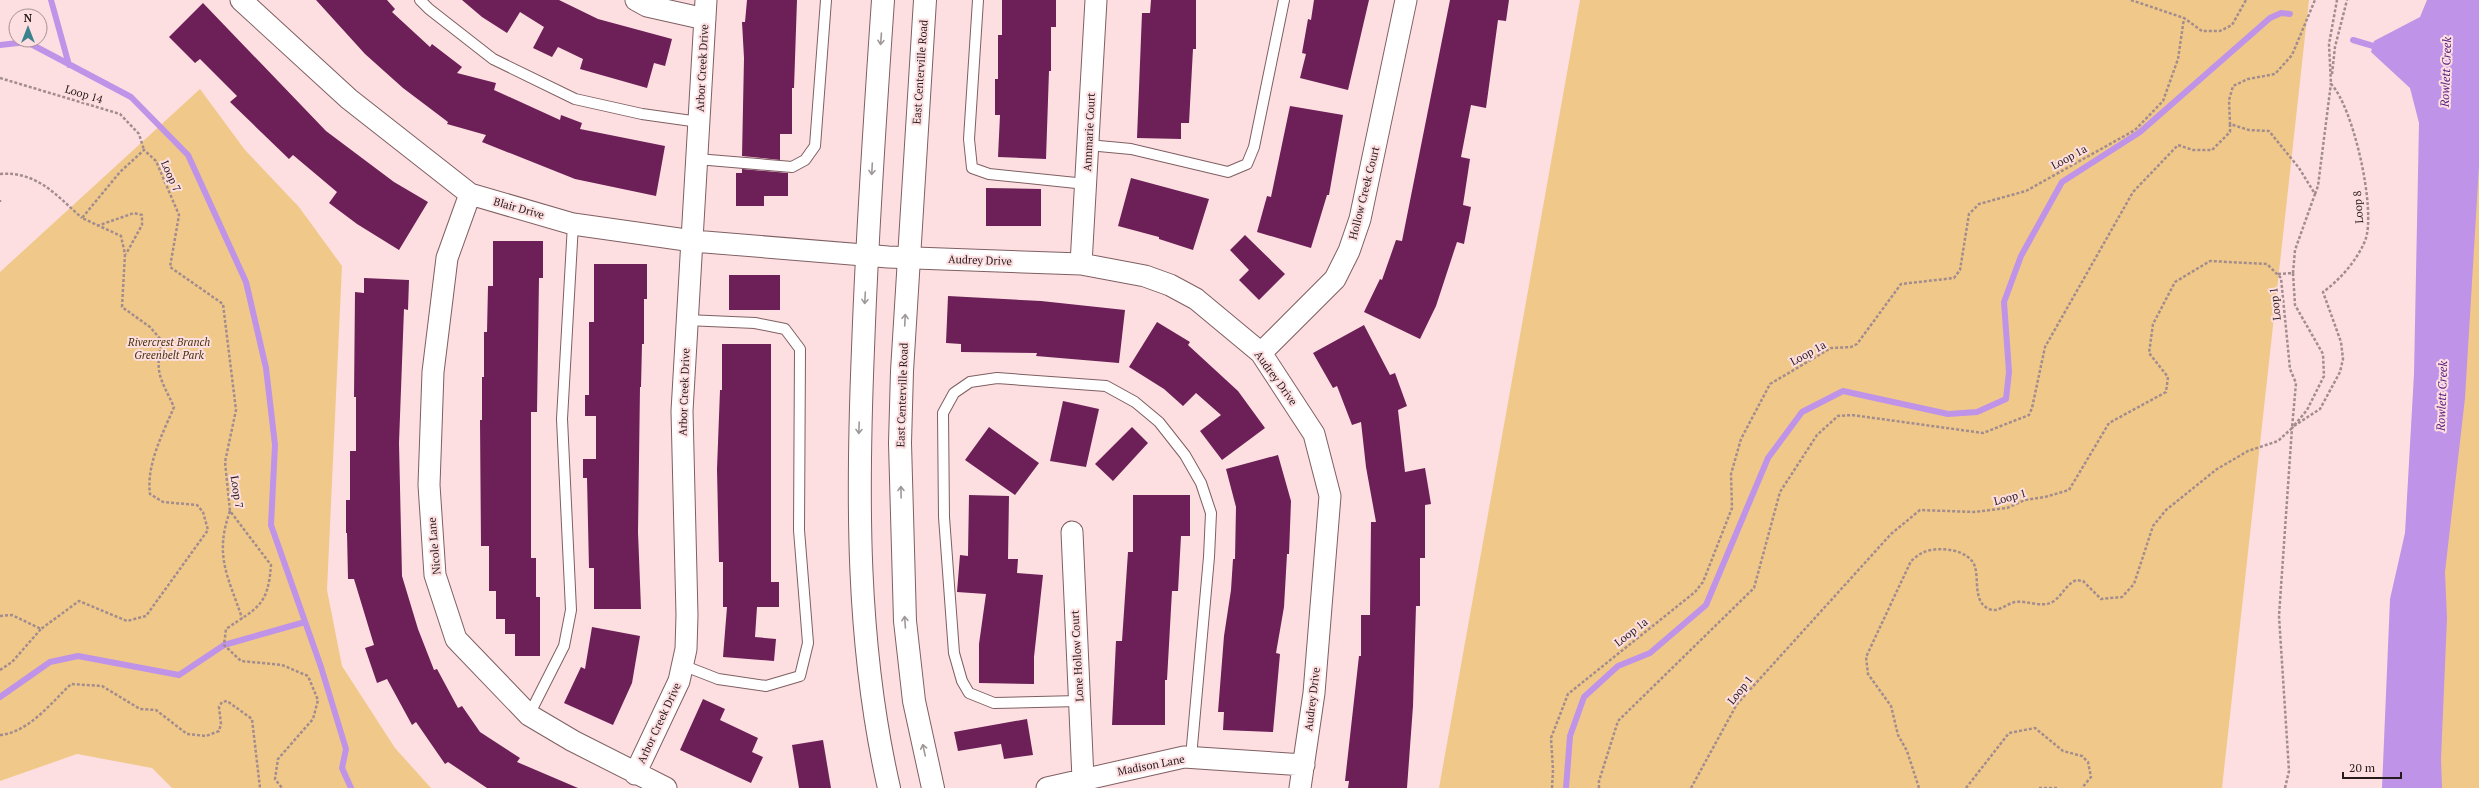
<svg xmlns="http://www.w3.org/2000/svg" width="2479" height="788" font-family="'PT Serif',serif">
  <rect width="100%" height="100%" fill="#fddfe1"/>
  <!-- green -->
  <path fill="#f0c98a" d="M1580,0H2309L2222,788H1439Z
    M2479,0V788H2426Z
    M200,89L245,150L299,207L342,266L327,590L342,666L395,748L431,788H172L152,768L77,754L0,781V272Z"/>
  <!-- water -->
  <path fill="#bf93e7" d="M2427,0H2479V166L2465,398L2445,572L2447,618L2441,759L2442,788H2382L2390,599L2405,533L2414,374L2419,123L2410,88L2371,52L2374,41L2420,17Z"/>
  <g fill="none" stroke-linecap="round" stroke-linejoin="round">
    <!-- stream -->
    <path stroke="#bf93e7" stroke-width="6" d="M51,0L69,65
      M2353,40L2380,48
      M0,45L27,42L131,97L188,155L246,282L266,368L275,445L271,525L321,667L346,749L342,768L351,788
      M0,697L50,662L78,656L179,675L224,645L305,622
      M1566,788L1570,736L1584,697L1618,666L1650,653L1706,605L1768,458L1802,412L1843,391L1948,414L1977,412L2006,399L2009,372L2004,302L2021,256L2062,182L2140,132L2270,18L2281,13L2290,14"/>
  </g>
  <!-- building -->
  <path fill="#6c2057" d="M316,0H387L395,9L392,12L430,47L432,44L462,67L457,73L496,83L494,90L560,120L561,115L582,123L580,129L665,146L656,196L575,179L482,142L486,135L447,124L448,122L403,88L365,54Z
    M462,0H559L598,19L672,39L665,66L654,63L647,88L580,69L583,59L558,47L552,57L533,48L544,27L520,12L507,33L482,17Z
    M747,0H797L794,88H792V134H780V160L742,156L744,58L742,22H745Z
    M1002,0H1056V27H1051V71H1049L1046,159L998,157L1000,115H995V79H998V35H1002Z
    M1151,0H1196V49H1193L1189,123H1181V139L1137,138L1142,13H1150Z
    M1314,0H1369L1348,90L1300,78L1306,54L1302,53L1308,19L1311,20Z
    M1450,0H1509L1506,21L1498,20L1486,108L1471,105L1461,157L1470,159L1463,205L1471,207L1464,244L1457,242L1436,306L1420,339L1364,312L1380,279L1382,280L1396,240L1402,241Z
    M203,3L326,131L394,182L428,202L399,250L357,224L329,203L337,192L293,155L289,159L230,102L237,96L200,59L195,63L169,37Z
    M1290,106L1343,115L1329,195H1327L1311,248L1257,232L1267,196L1271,197Z
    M742,169L788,173V196H764V206H736V173H742Z
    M1131,178L1209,199L1193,250L1159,239V237L1118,226Z
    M986,188L1041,189V226H986Z
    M1245,235L1285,274L1259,300L1239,280L1249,270L1230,250Z
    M493,241H543V278H539L537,412H531V558H536V597H540V656H515V634H505V619H496V591H489V546H481L480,420H482V377H484V332H487L488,286H493Z
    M594,264H647V299H644V344H642L641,387H640L638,532L641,609H594V568H589L587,478H583V459H596V416H585V395H589V322H594Z
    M729,275H780V310H729Z
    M364,278L409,280L408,310L404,309L399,443L402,576L418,629L434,670L437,669L458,708L462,706L480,732L520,758L517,762L578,788H487L448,762L445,764L416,722L412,725L387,679L377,683L365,648L374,645L354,579H348L347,533H346V500H350V451H356V397H354L355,292L364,293Z
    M948,296L1041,301L1125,310L1119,363L1036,356L1037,353L961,352V344L946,343Z
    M1157,322L1190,342L1188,345L1238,391L1265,428L1222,460L1200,431L1221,415L1196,393L1183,406L1164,389L1129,367Z
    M1364,325L1390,375L1395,373L1407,406L1398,410L1405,472L1425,468L1431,504L1425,505V558H1420V606H1416L1413,706L1407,788H1348L1349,781H1345L1359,656H1361V615H1370L1371,522H1376L1366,467L1361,422L1352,425L1337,386L1333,388L1313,353Z
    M722,344H771V582H779V607H757L755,637L776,639L774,661L723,657L727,607H723V562H719L717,469L720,390H722Z
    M1063,401L1099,409L1086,467L1050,461Z
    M989,427L1039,463L1015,495L965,460Z
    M1132,427L1148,443L1113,481L1095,464Z
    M1278,455L1291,501L1289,554H1287L1284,607L1276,653L1280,654L1273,732L1223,730L1224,712H1218L1224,636L1231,590L1233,559H1235L1236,507L1226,469Z
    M969,495L1009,496L1008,559H1018L1017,573L1043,575L1034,657V684L979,683V644L986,594L957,592L960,555L968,556Z
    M1133,495H1190V536H1181L1178,591H1172L1167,680H1165V725H1112L1116,641H1122L1128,552H1133Z
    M592,627L640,636L632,683L613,725L564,703L581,667L585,669Z
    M703,699L725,709L720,720L758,738L752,752L763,757L751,783L680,750Z
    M1027,719L1033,755L1004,759L1001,744L958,751L954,732Z
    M823,740L831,788H799L792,745Z"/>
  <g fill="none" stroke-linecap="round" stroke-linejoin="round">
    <!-- lane casing -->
    <g stroke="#7f5f62" stroke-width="12">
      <path id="lane" d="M420,0L429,9L493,59L575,99L642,114L699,122
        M978,0L969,139L972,168L989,174L1086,184
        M1088,145L1131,149L1228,172L1247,164L1254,147L1284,0
        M697,159L792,167L805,160L815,146L826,0
        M682,665L718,679L766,686L800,676L808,643L799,530L800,349L785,329L755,323L686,320
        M1079,701L994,703L969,693L962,681L954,653L944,517L943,413L954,393L970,382L997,378L1106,386L1135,402L1159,422L1185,455L1201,483L1211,513L1209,557L1191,757
        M529,715L564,646L571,610L562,419L573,224"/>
    </g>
    <!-- street casing -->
    <g stroke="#7f5f62" stroke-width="23">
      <path id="street" d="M241,0L349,99L470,194L573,224L693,241L888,257L1081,264L1145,276L1170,285L1196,299L1261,353L1314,434L1330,496L1314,693L1300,788
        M636,0L647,6L705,19
        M470,194L447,258L433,372L429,485L435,575L456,639L529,715L573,741L666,788
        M1081,264L1096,0
        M1261,353L1335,279L1349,251L1360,219L1406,0
        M1072,532L1083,779
        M635,774L679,681L686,649L687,615L682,411L706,0
        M1047,788L1184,757L1304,765"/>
    </g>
    <!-- secondary casing -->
    <g stroke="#7f5f62" stroke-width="24">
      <path id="secondary" d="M883,0C875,116 867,233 863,349C857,496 856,644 889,788
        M925,0L902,371L900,443L905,621L914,701L933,788"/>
    </g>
    <!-- path -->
    <path stroke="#a38c8e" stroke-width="2.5" stroke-dasharray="3 2" stroke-linecap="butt" d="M2131,0L2184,18L2202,31H2220L2232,25L2246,0
      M2332,74L2335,47L2347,0
      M0,78L120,114L139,134L144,150
      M0,174C37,171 56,195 82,218
      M2315,194L2318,186L2331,83
      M0,200V202
      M97,226L134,213L142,215V225L126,254
      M2278,274L2293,273L2295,250L2315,194L2299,168L2269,131L2249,130L2230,124L2229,100L2233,86L2248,79L2275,74L2292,55L2315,0
      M2294,426L2320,409L2340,372L2343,359L2341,342L2323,292C2340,280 2357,260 2365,241C2377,211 2353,106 2331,84L2329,44L2337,0
      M230,511C214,556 228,576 242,618
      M0,616L12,615L41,629L79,601L127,621L146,616L208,530L203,512L197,505L163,502L150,494C146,465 163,433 174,407C161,379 154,373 162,341L150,327L122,307L125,254L121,236L82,218L120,172L144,150L156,161L179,215L170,267L223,304L236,410L225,462L230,511L271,565C268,606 258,607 226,629L224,645L241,661L282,665L308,676L318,700L313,719L278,759L275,779L282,788
      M0,670L12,662L41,629
      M0,735C28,733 52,702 71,684L102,686L140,709L156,710L187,734L206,736L219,731L221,724L219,707L222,702L227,701L252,719L260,788
      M1552,788L1553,770L1551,738L1568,694L1695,592L1703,582L1732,508L1731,474L1741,439L1770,384L1831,348L1851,347L1857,344L1901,284L1954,278L1960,270L1969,214L1979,204L2026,191L2135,130L2163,101L2178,59L2184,18
      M1599,788V781L1618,721L1754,588L1780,492L1817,435L1838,416L1852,415L1983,433L2029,415L2032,408L2045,347L2133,192L2178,145L2193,150H2212L2230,132V124
      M1691,788L1737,704L1891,534L1920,510L1974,512L2007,508L2025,500L2045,497L2069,490L2109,423L2166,392L2168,377L2149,353L2153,324L2175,282L2210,261L2267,264L2281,278L2290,369L2296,383L2292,428L2278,441L2248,451L2217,469L2166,510L2153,526L2134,584L2122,597L2101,599L2083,581L2076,580C2066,585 2063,594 2054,601C2042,609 2028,600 2015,602C2006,604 1998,613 1989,609C1973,602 1979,580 1975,567C1970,549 1938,546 1924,552C1919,554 1915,558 1911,561L1866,657L1868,674L1891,706L1898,735L1907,751L1919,788
      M1966,788L2009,733L2035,728L2063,751L2082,756L2088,762L2091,777L2082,788
      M2039,788H2057
      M2285,788L2289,771L2279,616L2292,428L2307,410L2324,376L2323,354L2295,305L2293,273"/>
    <!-- lane -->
    <use href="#lane" stroke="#fff" stroke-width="10"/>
    <!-- street -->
    <use href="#street" stroke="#fff" stroke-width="21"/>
    <!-- secondary -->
    <use href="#secondary" stroke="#fff" stroke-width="22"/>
  </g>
  <!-- one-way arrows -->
  <defs><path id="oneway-shaft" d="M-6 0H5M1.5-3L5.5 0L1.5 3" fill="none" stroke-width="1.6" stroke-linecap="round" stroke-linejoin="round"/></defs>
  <g stroke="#9e9898">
    <use href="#oneway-shaft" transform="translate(881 39) rotate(94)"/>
    <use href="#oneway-shaft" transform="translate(872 169) rotate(93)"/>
    <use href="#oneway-shaft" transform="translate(865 298) rotate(93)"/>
    <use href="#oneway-shaft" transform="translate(905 320) rotate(-87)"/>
    <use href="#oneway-shaft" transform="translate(859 428) rotate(92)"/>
    <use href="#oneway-shaft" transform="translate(901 492) rotate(-91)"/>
    <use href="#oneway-shaft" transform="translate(905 622) rotate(-94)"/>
    <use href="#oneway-shaft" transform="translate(924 750) rotate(-102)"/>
  </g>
  <g text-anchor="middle" stroke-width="4" stroke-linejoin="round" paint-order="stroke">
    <!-- street labels -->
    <g font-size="11" fill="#271a1b" stroke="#fddfe1">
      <text transform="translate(702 68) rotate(-87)" y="4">Arbor Creek Drive</text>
      <text transform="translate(920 72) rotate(-86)" y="4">East Centerville Road</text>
      <text transform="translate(84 94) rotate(17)" y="4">Loop 14</text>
      <text transform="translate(1089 132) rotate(-87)" y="4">Annmarie Court</text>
      <text transform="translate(2069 157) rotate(-29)" y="4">Loop 1a</text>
      <text transform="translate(171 176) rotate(66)" y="4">Loop 7</text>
      <text transform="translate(1364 193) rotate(-76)" y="4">Hollow Creek Court</text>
      <text transform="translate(2358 207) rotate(-94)" y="4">Loop 8</text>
      <text transform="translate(519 208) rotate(16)" y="4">Blair Drive</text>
      <text transform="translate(980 260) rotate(2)" y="4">Audrey Drive</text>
      <text transform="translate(2275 304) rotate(-96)" y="4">Loop 1</text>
      <text transform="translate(1808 353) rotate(-29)" y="4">Loop 1a</text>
      <text transform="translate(1276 378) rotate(54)" y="4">Audrey Drive</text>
      <text transform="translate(684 392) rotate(-88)" y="4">Arbor Creek Drive</text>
      <text transform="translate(902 395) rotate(-88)" y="4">East Centerville Road</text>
      <text transform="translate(237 492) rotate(81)" y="4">Loop 7</text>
      <text transform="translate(2010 497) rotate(-15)" y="4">Loop 1</text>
      <text transform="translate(434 546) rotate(-95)" y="4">Nicole Lane</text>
      <text transform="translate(1631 632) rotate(-38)" y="4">Loop 1a</text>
      <text transform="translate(1077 656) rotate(-93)" y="4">Lone Hollow Court</text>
      <text transform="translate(1740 690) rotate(-51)" y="4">Loop 1</text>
      <text transform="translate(1312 699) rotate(-83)" y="4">Audrey Drive</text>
      <text transform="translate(659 723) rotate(-65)" y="4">Arbor Creek Drive</text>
      <text transform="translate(1151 765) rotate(-11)" y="4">Madison Lane</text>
    </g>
    <!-- park labels -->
    <g font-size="11" font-style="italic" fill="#48330a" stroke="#fddfe1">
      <text x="169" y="346">Rivercrest Branch<tspan x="169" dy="13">Greenbelt Park</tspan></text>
    </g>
    <!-- water labels -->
    <g font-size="12" font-style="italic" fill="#581d7f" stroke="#fddfe1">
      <text transform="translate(2446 72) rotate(-88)" y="4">Rowlett Creek</text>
      <text transform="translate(2442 396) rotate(-88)" y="4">Rowlett Creek</text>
    </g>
  </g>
  <!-- north arrow -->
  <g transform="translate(28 28)"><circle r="19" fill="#fddfe1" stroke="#a79092"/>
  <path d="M0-3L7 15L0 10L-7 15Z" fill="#3c828d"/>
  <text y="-6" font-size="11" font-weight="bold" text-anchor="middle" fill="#271a1b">N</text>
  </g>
  <!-- scale -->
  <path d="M2343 772v6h58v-6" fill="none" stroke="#271a1b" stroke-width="2"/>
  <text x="2349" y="772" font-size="12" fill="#271a1b" stroke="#fddfe1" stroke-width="3" paint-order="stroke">20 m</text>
</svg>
